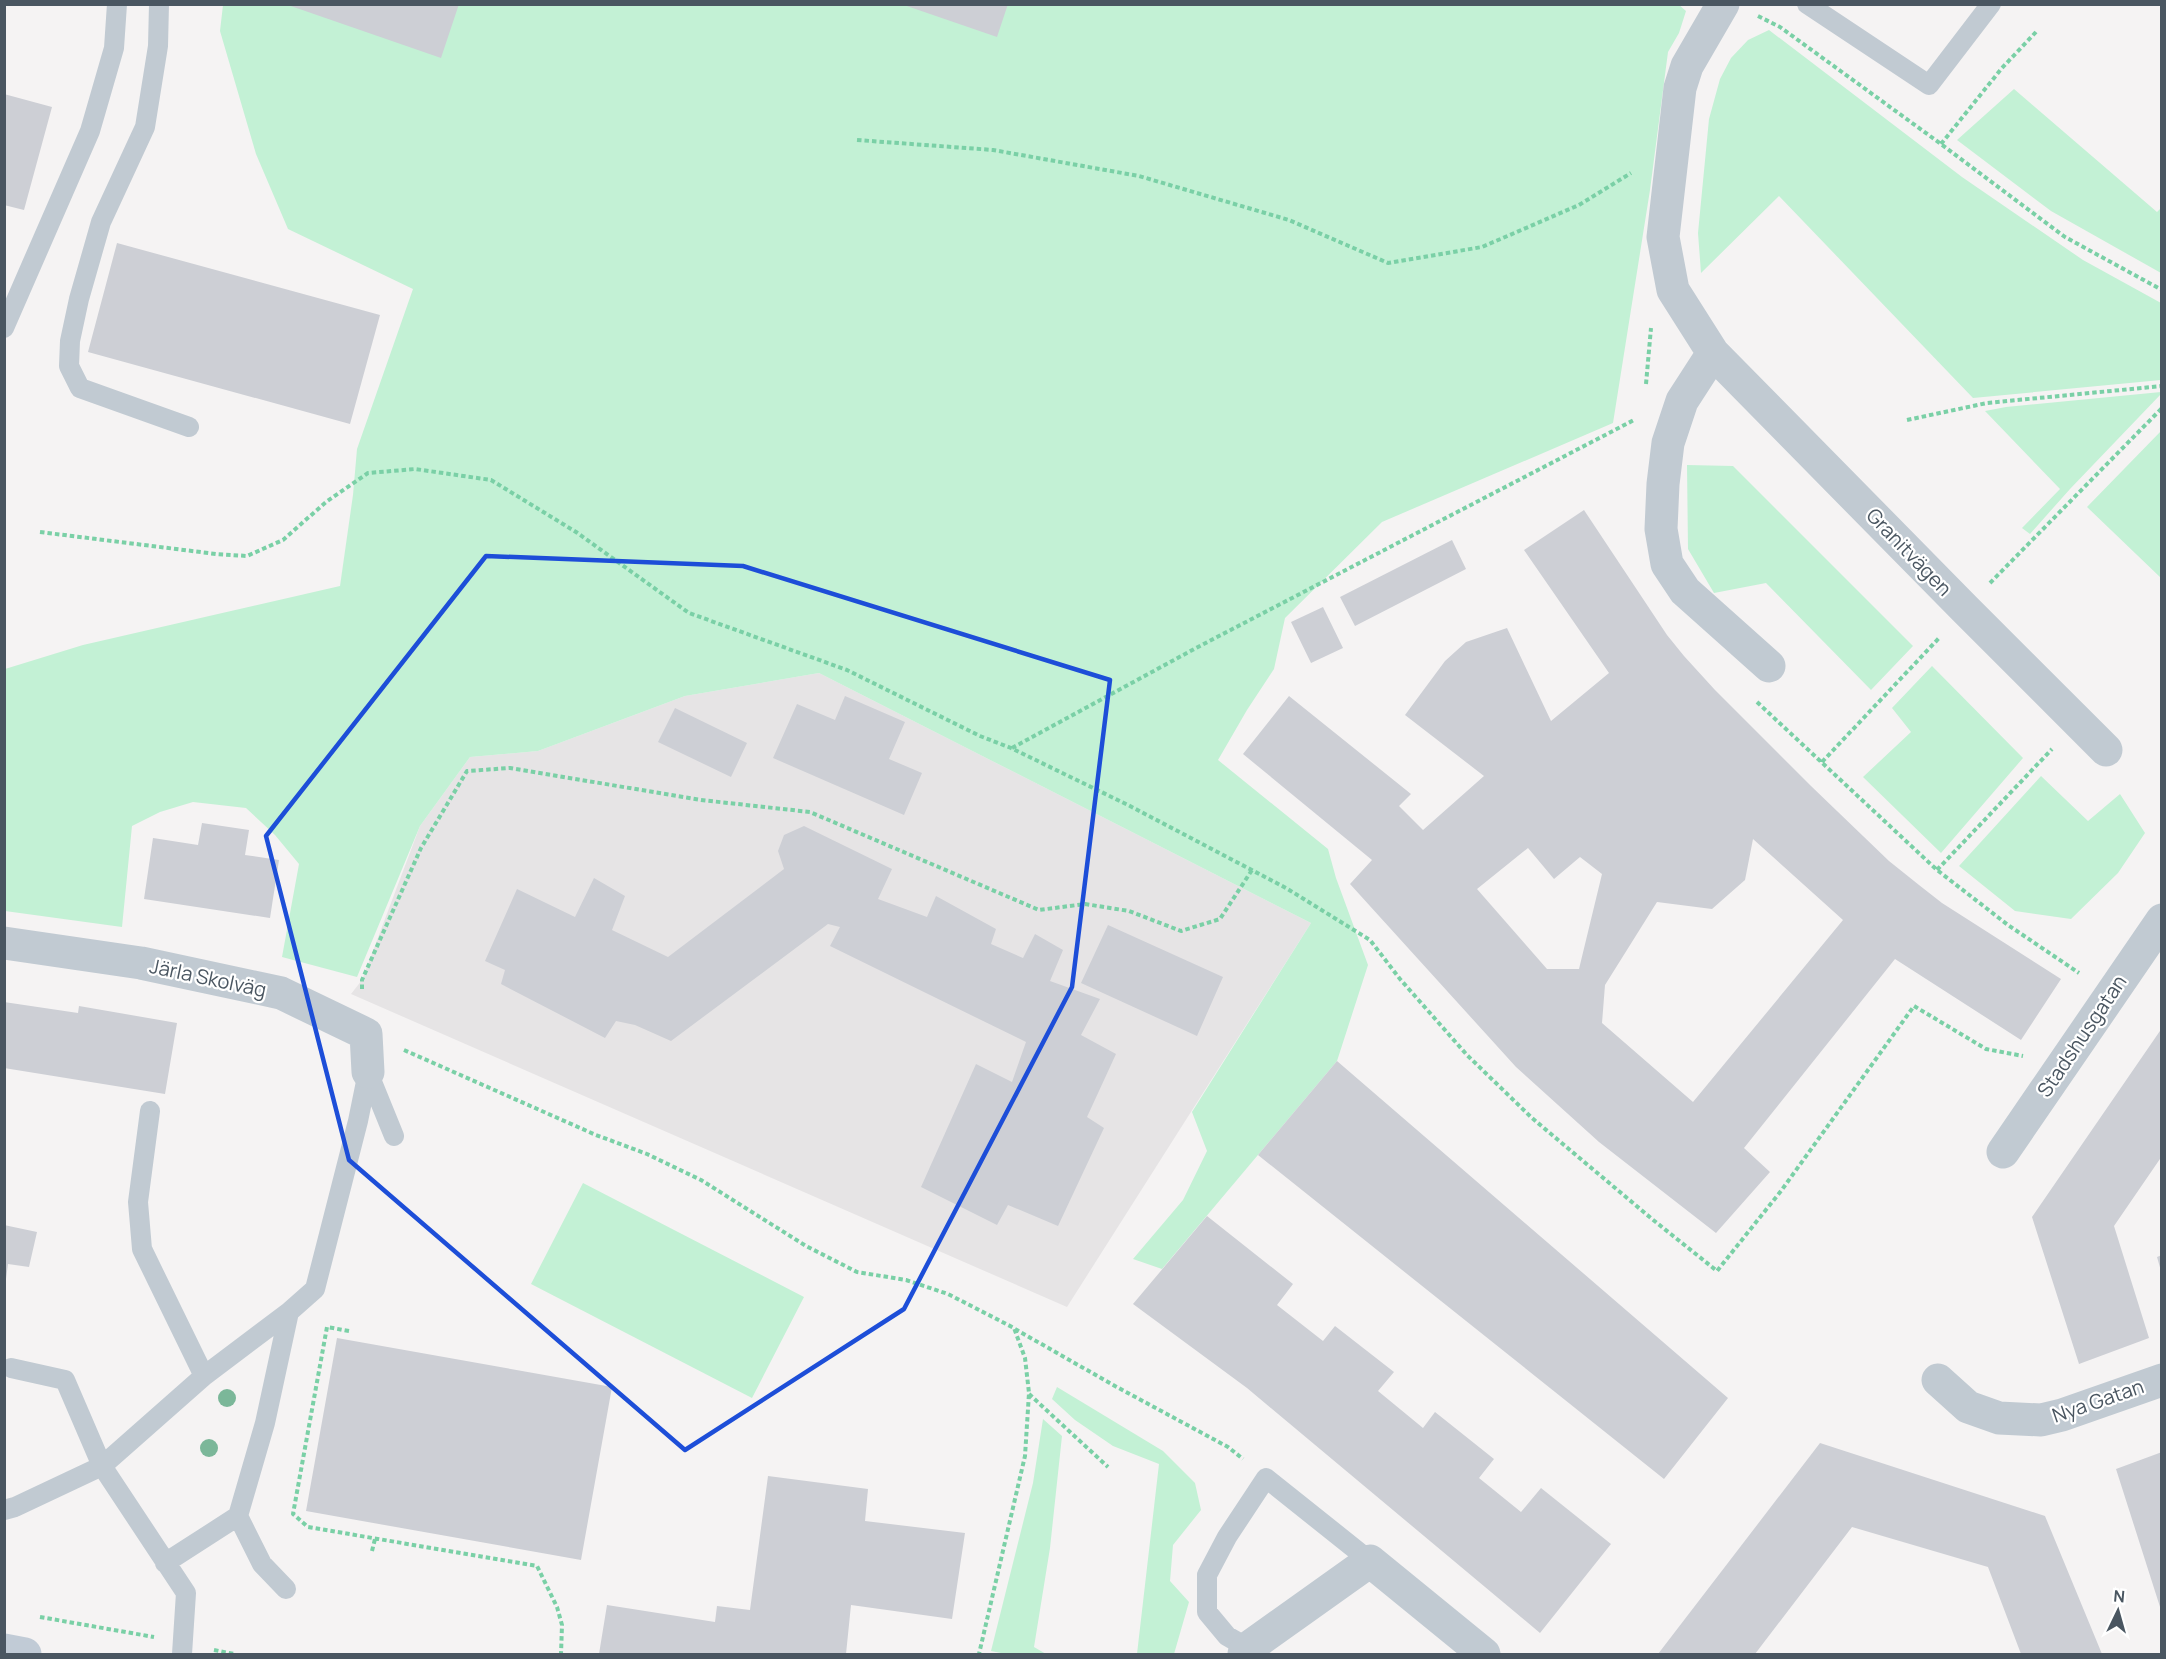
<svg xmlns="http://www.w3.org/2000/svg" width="2166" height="1659" font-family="Manrope,sans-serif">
  <rect width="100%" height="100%" fill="#f5f3f3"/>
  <!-- education -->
  <path fill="#e6e4e5" d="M819,673L1311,923L1067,1307L351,994L362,980L420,826L470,757L538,751L685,696Z"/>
  <!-- green -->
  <path fill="#c3f1d5" d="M1678,4L1686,11L1679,33L1668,52L1650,190L1613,423L1382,522L1285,618L1274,669L1247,710L1218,760L1328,849L1336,878L1368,965L1337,1061L1162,1269L1133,1259L1183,1200L1207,1151L1192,1112L1311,923L819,673L685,696L538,751L470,757L420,826L357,977L282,957L299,864L275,835L246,808L193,802L160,812L132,826L122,927L5,911V669L83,645L340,586L353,495L357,449L413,289L288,229L256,154L220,31L223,5Z
    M1769,30L1962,177L2083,260L2161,303V380L1973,398L1779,196L1701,273L1698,233L1709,119L1720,79L1731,58L1748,40Z
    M2014,89L2157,212L2161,208V273L2051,211L1957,140Z
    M2161,392V394L2070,489L2030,534L2022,528L2060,489L1985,411L2006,407Z
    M2161,431V578L2087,507Z
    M1687,465L1733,466L1913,646L1871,690L1766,583L1714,593L1688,549Z
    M1932,666L2023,758L1941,853L1863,777L1911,732L1892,708Z
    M2041,776L2088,821L2120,794L2145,833L2118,873L2071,919L2015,911L1959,866Z
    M583,1183L804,1297L752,1398L531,1284Z
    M1057,1387L1163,1451L1195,1483L1201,1510L1173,1545L1170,1581L1189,1602L1174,1654H1137L1159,1464L1113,1446L1075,1420L1052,1399Z
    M1043,1419L1062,1436L1050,1548L1034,1647L1046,1654H1006L991,1651L1033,1483Z"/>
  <!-- building -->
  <path fill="#cdcfd5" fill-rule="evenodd" d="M285,4H459L441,58Z
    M901,4H1008L997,37Z
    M4,94L52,107L24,210L4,205Z
    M117,243L380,315L350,424L88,352Z
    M1584,510L1667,635L1684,656L1715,690L1811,786L1889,861L1919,885L1942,903L2061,979L2021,1040L1895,959L1744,1148L1770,1172L1716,1233L1599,1142L1516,1067L1350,884L1372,860L1243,754L1289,696L1411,794L1399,806L1423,830L1484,776L1405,715L1445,661L1466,642L1507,628L1551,721L1609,673L1524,550ZM1753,839L1843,920L1693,1102L1602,1023L1605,985L1657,902L1712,909L1745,880ZM1528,848L1554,879L1580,857L1602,874L1579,969H1547L1477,889Z
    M1452,540L1466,569L1355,626L1340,597Z
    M1323,607L1343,648L1311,663L1291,622Z
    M845,696L905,722L889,759L922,773L904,815L773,758L797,704L835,720Z
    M675,708L747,743L731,777L658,742Z
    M202,823L249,830L245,855L279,860L270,918L144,899L153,838L198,845Z
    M804,826L892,869L878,899L927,917L936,896L996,929L991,944L1023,958L1035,934L1063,950L1050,981L1100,999L1081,1035L1116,1054L1087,1117L1104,1128L1058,1226L1008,1205L997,1225L921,1187L976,1064L1012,1082L1026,1042L830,946L840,927L828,924L671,1041L635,1025L616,1021L605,1038L501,984L505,970L485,961L517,889L575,917L594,878L625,896L612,930L668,957L784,869L778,851L784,835Z
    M1108,925L1223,977L1197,1036L1081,983Z
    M4,1002L78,1013L79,1006L177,1023L165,1094L4,1068Z
    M2162,1028V1156L2114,1226L2149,1338L2079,1364L2032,1217Z
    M1337,1061L1728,1398L1664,1479L1258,1155Z
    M1207,1216L1293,1284L1277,1305L1323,1341L1335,1326L1394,1372L1378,1391L1423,1428L1435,1412L1494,1459L1479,1478L1521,1512L1541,1488L1611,1544L1540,1633L1247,1388L1133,1304Z
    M4,1225L37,1232L29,1267L8,1264L6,1279Z
    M2162,1255V1271H2161L2157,1257Z
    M337,1338L612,1387L581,1560L306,1511Z
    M1820,1443L2045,1516L2102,1654H2021L1988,1567L1852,1527L1755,1654H1658Z
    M2162,1452V1609L2161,1610L2116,1469Z
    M768,1476L868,1489L865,1521L965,1533L952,1619L851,1605L846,1654L826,1653V1654H599L607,1605L715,1622L717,1606L750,1610Z"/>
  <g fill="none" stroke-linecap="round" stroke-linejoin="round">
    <!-- path -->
    <path stroke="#7ad0a6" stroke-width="4" stroke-dasharray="4.5 3" stroke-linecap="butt" d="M1758,16L1780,27L1941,144L2065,237L2162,290
      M857,140L993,150L1139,176L1289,220L1388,263L1482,247L1579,205L1631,173
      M1941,144L2002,68L2036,32
      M1646,384L1651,328
      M1907,420L1987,403L2162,386
      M40,532L216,554L247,556L283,540L326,502L368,473L415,469L491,480L576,532L689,613L847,670L980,736L1011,748L1128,805L1286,888L1370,940L1400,979L1467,1055L1532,1118L1652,1219L1717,1271L1781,1191L1914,1006L1986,1049L2023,1056
      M1990,583L2162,408
      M1757,702L1937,870L2008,925L2079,973
      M1012,748L1196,648L1634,420
      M1822,762L1940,637
      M1937,870L2052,749
      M362,989V980L421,848L467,771L510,768L701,800L810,812L1039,910L1085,904L1129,911L1181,931L1220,919L1252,870
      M404,1050L596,1135L647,1154L701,1180L806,1246L857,1272L906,1280L948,1294L1014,1328L1025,1358L1029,1393L1025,1456L979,1654
      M1015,1329L1115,1386L1228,1447L1243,1459
      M349,1331L327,1327L293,1514L308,1527L537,1566L557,1607L562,1625L561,1654
      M1029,1394L1108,1467
      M372,1551L375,1539
      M40,1617L154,1637
      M214,1650L234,1654"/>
    <!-- service -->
    <path stroke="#c1cad2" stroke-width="20" d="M159,4L158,46L145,127L101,222L79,299L70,341L69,366L80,388L189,427
      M1807,4L1929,85L1991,4
      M4,328L90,131L114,48L117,4
      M368,1072L394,1136
      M150,1111L138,1202L142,1249L204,1376L102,1466L186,1593L182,1654
      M204,1376L289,1312
      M4,1510L15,1507L102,1466L65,1380L11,1368
      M165,1563L238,1516
      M286,1589L262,1564L238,1516L265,1423L289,1312L315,1289L358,1121L368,1072
      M1248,1648L1227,1636L1207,1612V1575L1227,1537L1266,1478L1370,1561"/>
    <!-- minor -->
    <path stroke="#c1cad2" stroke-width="33" d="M1723,4L1687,66L1680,88L1663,237L1673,290L1713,353L1965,609L2106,750
      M1713,353L1682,401L1668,443L1663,484L1661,529L1667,564L1685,591L1769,666
      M4,943L141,963L281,993L366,1034L368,1072
      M2003,1152L2162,920
      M1938,1380L1968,1407L1999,1418L2041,1420L2062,1415L2162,1380
      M1244,1654L1248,1648L1370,1561L1484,1654"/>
    <!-- secondary -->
    <path stroke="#c1cbd6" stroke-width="33" d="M4,1650L25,1654"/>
  </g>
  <!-- trees -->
  <g fill="#7bb799">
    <circle cx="227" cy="1398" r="9"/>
    <circle cx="209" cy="1448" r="9"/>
  </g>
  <!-- marked area -->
  <path fill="none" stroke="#1d4ed8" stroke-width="4.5" stroke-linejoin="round" d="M486,556L743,566L1110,680L1072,987L904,1309L685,1450L349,1160L266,836Z"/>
  <g text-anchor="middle" stroke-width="4.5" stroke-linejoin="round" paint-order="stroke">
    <!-- street labels -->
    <g font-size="20" fill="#4a5661" stroke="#fff">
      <text transform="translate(1909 552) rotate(46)" y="7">Granitvägen</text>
      <text transform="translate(208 978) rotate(12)" y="7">Järla Skolväg</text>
      <text transform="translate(2082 1036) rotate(-56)" y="7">Stadshusgatan</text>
      <text transform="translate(2098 1401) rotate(-19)" y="7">Nya Gatan</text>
    </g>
  </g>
  <!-- border -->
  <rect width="2166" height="1659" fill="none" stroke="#4a5661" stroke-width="12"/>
  <!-- north arrow -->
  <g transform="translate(2118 1611) rotate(5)" stroke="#ffffff" stroke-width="4.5" paint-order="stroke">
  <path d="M0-4.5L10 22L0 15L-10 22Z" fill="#4a5661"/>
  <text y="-9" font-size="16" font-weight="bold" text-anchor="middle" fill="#4a5661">N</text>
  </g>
</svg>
